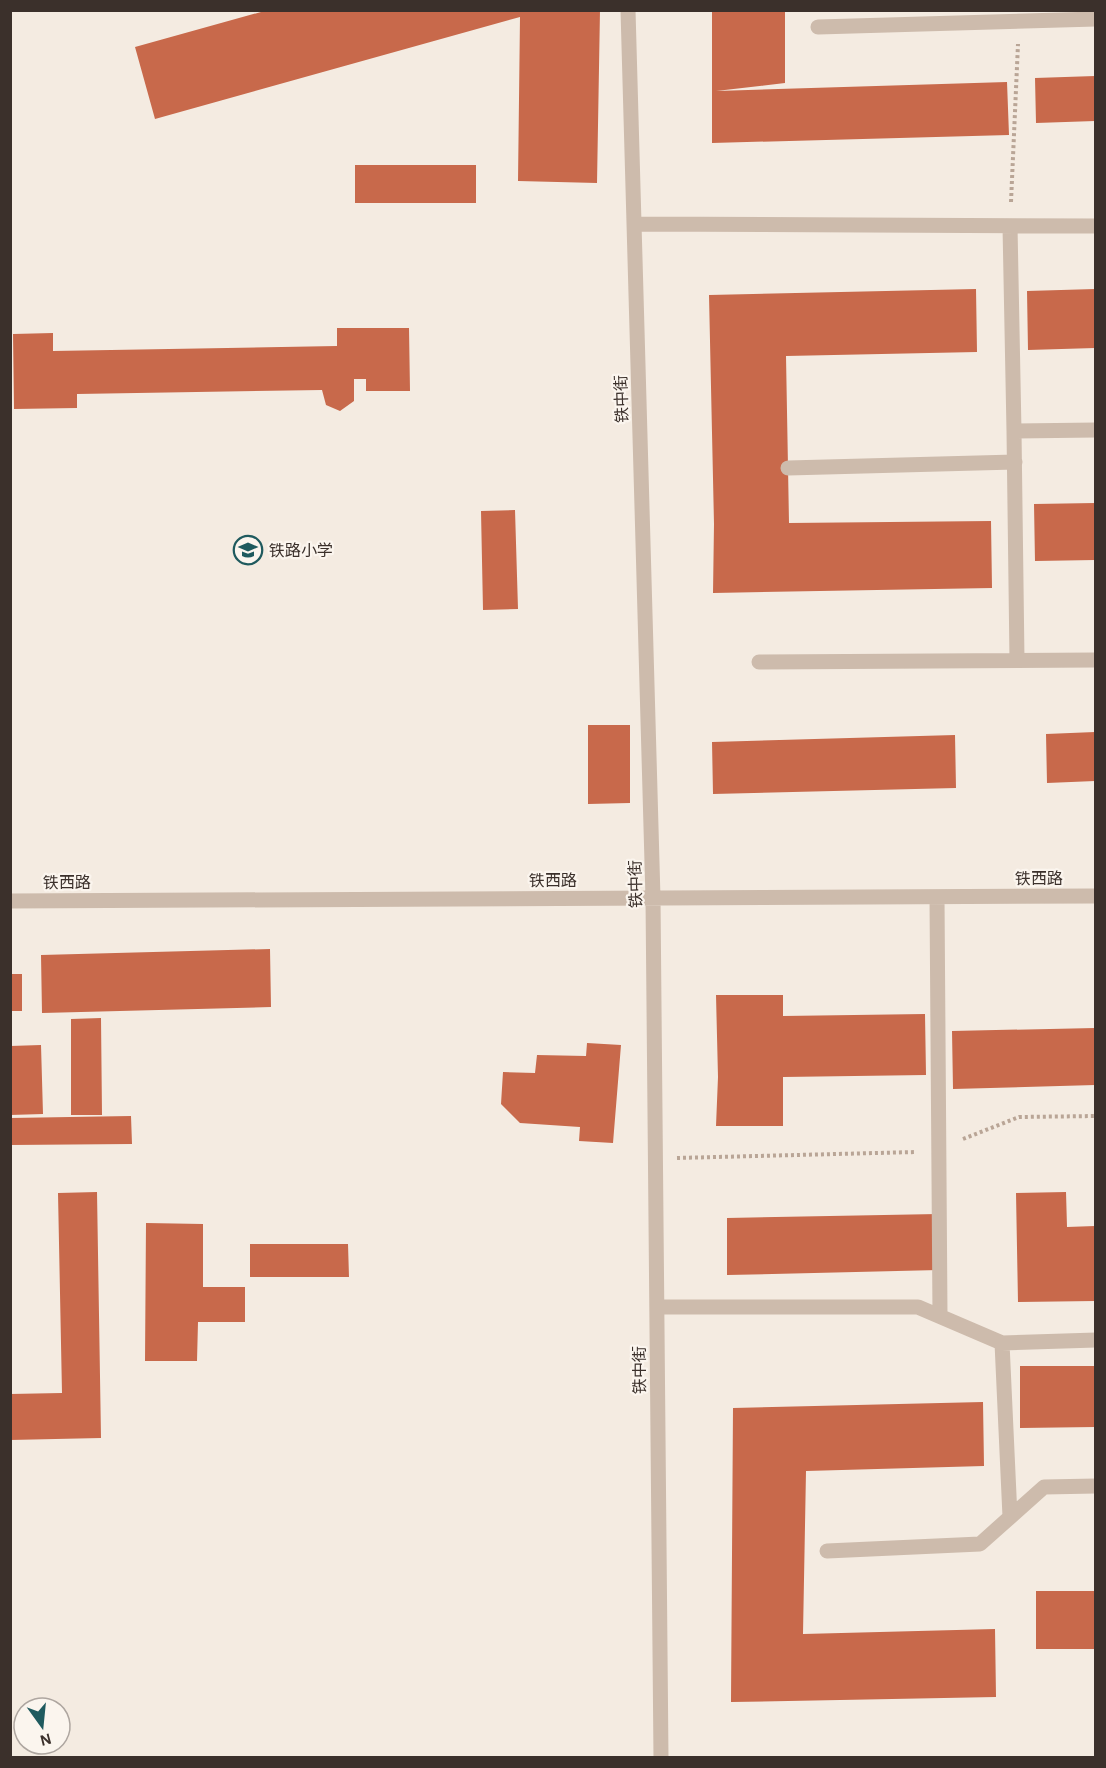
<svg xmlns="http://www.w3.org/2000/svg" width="1106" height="1768" font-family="'Alegreya Sans','Noto Sans SC',sans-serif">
  <rect width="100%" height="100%" fill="#f4ebe1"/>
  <!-- building -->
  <path fill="#c8694b" d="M268,10H600L597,183L518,181L520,17L155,119L135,47Z
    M712,10H785V83L716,91L1007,82L1009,135L712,143Z
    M1095,76V121L1036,123L1035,78Z
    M355,165H476V203H355Z
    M976,289L977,352L786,356L789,523L991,521L992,588L713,593L714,524L709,295Z
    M1095,289V348L1028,350L1027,291Z
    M337,328H409L410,391H366V379H354V401L340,411L326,405L322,390L77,394V408L14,409L13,334L53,333V351L337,346Z
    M1095,503V560L1035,561L1034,504Z
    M515,510L518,609L483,610L481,511Z
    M588,725H630V803L588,804Z
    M1095,732V781L1047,783L1046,734Z
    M955,735L956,788L713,794L712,742Z
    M270,949L271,1007L42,1013L41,955Z
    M10,974H22V1011H10Z
    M716,995H783V1016L925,1014L926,1075L783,1077V1126H716L718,1077Z
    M101,1018L102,1115H71V1019Z
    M1095,1028V1085L953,1089L952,1031Z
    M587,1043L621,1045L613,1143L579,1141L580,1127L520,1123L501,1104L503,1072L535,1073L537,1055L586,1056Z
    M41,1045L43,1114L10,1115V1046Z
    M131,1116L132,1144L10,1145V1118Z
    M97,1192L101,1438L10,1440V1394L62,1393L58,1193Z
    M1066,1192L1067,1227L1095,1226V1301L1018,1302L1016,1193Z
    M938,1214L939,1270L727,1275V1218Z
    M146,1223L203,1224V1287H245V1322H198L197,1361H145Z
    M250,1244H348L349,1277H250Z
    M1020,1366H1095V1427L1020,1428Z
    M983,1402L984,1466L806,1471L803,1634L995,1629L996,1697L731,1702L733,1408Z
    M1036,1591H1095V1649H1036Z"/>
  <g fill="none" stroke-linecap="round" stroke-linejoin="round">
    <!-- path -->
    <path stroke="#b9a596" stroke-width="4" stroke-dasharray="3 3" stroke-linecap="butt" d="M1011,202L1018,44
      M963,1139L1019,1117L1096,1116
      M677,1158L916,1152"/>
    <!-- minor -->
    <path stroke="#cdbbac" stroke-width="15" d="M628,10L653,898L661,1758
      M818,27L1096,19
      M634,224L1096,226
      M1010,226L1014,431
      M788,468L1015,462
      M1017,660L1014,431L1096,430
      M759,662L1096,660
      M937,897L940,1316
      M10,901L1096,896
      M657,1307H918L1002,1343L1096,1340
      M1002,1343L1010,1517
      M827,1551L980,1544L1044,1487L1096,1486"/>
  </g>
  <!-- icons -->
  <defs>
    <g id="school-ring" transform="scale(1.5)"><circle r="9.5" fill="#fbf5ee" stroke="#1f5a5e" stroke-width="1.5"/><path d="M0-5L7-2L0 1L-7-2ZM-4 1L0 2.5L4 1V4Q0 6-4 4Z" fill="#1f5a5e"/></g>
  </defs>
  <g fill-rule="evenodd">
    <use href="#school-ring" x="248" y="550"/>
  </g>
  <g text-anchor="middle" stroke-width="4.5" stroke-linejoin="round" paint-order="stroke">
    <!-- street labels -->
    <g font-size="16" fill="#3b302b" stroke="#fbf5ee">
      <text transform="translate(621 399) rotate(-92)" y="6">铁中街</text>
      <text x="1039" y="884">铁西路</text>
      <text x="553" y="886">铁西路</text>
      <text x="67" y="888">铁西路</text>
      <text transform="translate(635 884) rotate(-91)" y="6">铁中街</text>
      <text transform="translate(639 1370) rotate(-90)" y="6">铁中街</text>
    </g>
    <!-- poi labels -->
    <g font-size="16" fill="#3b302b" stroke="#fbf5ee" text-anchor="start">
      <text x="269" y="556">铁路小学</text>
    </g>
  </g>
  <!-- border -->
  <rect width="1106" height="1768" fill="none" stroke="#3b302b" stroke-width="24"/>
  <!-- north arrow -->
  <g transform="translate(42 1726) rotate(165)"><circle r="28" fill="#fbf5ee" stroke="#aea6a0" stroke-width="1.5"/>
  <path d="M0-4.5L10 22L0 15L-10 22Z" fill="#1f5a5e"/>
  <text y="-9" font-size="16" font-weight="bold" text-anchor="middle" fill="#3b302b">N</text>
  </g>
</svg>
